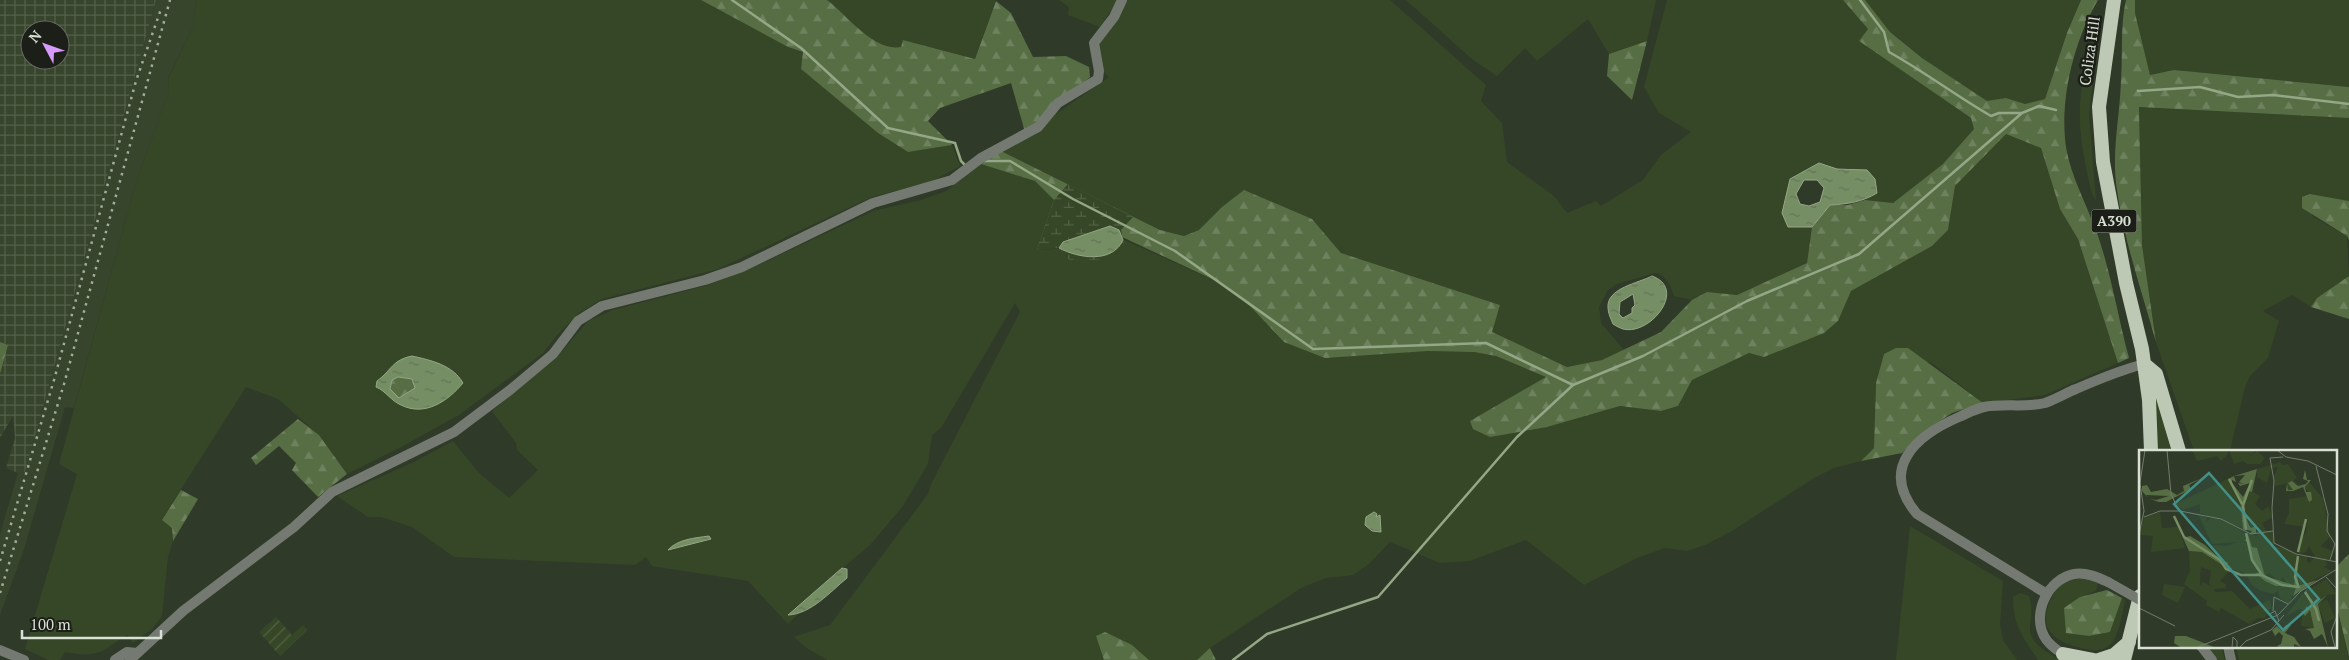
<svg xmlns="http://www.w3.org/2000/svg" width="2349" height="660" font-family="'PT Serif',serif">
  <defs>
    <pattern id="industrial-grid" width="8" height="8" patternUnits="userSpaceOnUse" patternTransform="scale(1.25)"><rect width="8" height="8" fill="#38452d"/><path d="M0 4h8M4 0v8" fill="none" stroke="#54604b"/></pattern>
    <pattern id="forest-firs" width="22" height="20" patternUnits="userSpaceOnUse" patternTransform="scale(1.25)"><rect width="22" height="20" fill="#576e45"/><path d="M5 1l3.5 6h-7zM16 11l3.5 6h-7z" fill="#6f825f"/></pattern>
    <pattern id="wetland-marsh" width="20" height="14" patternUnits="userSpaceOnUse" patternTransform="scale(1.25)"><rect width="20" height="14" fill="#364727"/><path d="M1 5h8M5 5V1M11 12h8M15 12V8" fill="none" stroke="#526145"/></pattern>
    <pattern id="garden-furrows" width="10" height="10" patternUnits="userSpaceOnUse" patternTransform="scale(1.25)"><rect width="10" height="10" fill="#364727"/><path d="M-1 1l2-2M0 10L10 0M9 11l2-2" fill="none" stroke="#526145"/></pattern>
    <pattern id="water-ripples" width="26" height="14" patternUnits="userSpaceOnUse" patternTransform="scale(1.25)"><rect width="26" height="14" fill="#768e64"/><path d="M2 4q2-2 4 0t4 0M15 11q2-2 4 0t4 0" fill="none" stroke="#637457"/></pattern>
  </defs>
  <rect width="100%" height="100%" fill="#303a28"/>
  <!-- built -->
  <path fill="#38452d" d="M156,0H196L193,27L168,78L169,92L136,182L74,408L65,407L24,549L0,615V534L18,473L25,472Z"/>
  <!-- industrial -->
  <path fill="url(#industrial-grid)" fill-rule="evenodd" d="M0,0H156L25,472L18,473L6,468L15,438L13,416L0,438V374L8,345L0,342ZM30,30H60V60H30Z"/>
  <!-- grass -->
  <path fill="#364727" d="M196,0H701L788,47L804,53L801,69L878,133L908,152L952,145L960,166L931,182L872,197L718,269L602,299L579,313L557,335L543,353L459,415L403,446L347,474L319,435L278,399L246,387L162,519L172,528L173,541L168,557L162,616L152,629L133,643L127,635C99,653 99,658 65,652L60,660H49L25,649L77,474L59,464L136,182L169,92L168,79L193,27Z
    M827,0H996L975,59L904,40L901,47C874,52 847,15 827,0Z
    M1059,0H1118L1100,27L1068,15L1069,7Z
    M1127,0H1390L1486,85L1481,101L1502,123L1507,162L1554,196L1567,213L1596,201L1601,206L1643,180L1661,155L1691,132L1659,113L1644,87L1667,0H1843L1868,29L1859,41L1971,118L1974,129L1943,164L1893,203L1865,200L1877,192L1849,168L1837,169L1819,163L1791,179L1782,213L1788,227H1812L1807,263L1737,295L1707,292L1692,300L1674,296C1670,285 1667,275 1655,273L1617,284L1608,290L1599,307L1601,323L1624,350L1602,360L1567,367L1491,332L1500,305L1341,253L1312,219L1222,207L1199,230L1184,236L1160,230L1001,151L1035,135L1056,114L1109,77L1104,72L1098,46Z
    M1406,0H1656L1647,41L1609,54L1588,19L1537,61L1525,48L1497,76L1473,60Z
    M1865,0H2081L2067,33L2045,99L2025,104L2006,98L1987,102L1922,58L1890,32Z
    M2135,0H2349V87L2174,70L2150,75L2135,13Z
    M2099,20L2089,115L2096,201L2092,194C2079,138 2074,110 2089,54C2092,43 2093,30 2099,20Z
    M2139,107L2349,118V201L2310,194L2312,216L2347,236L2349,276L2317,298L2311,307L2292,295L2263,311L2279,321L2268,358L2250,376L2245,387L2230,451H2194L2156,342L2142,245Z
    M2006,134L2041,148L2060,209L2078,239L2118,363L2045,395L1983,403L1932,363L1884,354L1876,383L1874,448L1861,461L1834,468L1814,478L1732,531L1705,545L1687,551L1665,548L1637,558L1584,585L1526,540L1470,561L1440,563L1390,542L1369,564L1353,575L1326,578L1301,588L1210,648L1197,660H1149L1132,645L1096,636L1104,660H828L808,649L794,637L830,625L928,494L931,484L1020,312L1015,303L941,428L932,435L928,464L903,506L870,545L788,614H798L788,624L748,581L652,566L646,557L635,565L454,557L412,527L381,517H368L337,496L414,462L453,441L479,473L509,498L538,470L517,450L516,443L492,411L559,355L588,321L613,310L705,286L752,268L873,211L921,200L946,191L981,164L1035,181L1054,200L1038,250L1130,244L1122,239L1225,285L1251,307L1427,351L1474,352L1496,356L1547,377L1470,421L1547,427L1620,406L1661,411L1678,406L1692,380L1749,353L1765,357L1838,321L1851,291L1932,246L1948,230L1955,186Z
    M2154,384L2156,385L2171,451H2158Z
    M1910,526L2003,581L2000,624L2003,640L2017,660H1896Z
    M2084,578L2098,583L2096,591L2080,597L2066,633L2089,636L2110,632L2122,598L2125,600C2123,611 2119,636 2111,644C2104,651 2095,651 2086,649C2061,644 2037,633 2049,604C2052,596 2057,587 2065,582C2070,580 2078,579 2084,578Z
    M2020,593L2029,596C2033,608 2031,615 2030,627C2028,643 2049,653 2060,660H2038C2023,636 2013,627 2013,597Z
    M2335,599L2349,660H2239L2236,646H2335Z
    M2207,646H2221L2225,660H2216Z"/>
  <!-- forest -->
  <path fill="url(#forest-firs)" d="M701,0H827C847,15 874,52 901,47L903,40L975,59L996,1L1011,13L1033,57L1066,56L1089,67L1090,77L1025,132L1011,83L940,108L928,121L952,145L908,152L878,133L801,69L803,52L788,47Z
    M1843,0H1865L1890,32L1922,58L1987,101L2006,98L2025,104L2045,99L2067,33L2081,0H2098C2075,39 2061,93 2065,139C2068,172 2086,202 2097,233C2111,273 2118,317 2129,358L2118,363L2078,239L2060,209L2041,148L2006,134L1955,186L1948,230L1932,246L1851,291L1838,321L1824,333L1764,357L1749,353L1692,380L1678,406L1661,411L1620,406L1547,427L1490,437L1473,429L1470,421L1546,377L1496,356L1474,352L1427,351L1325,358L1284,342L1251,307L1225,285L1122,237L1121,230L1037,250L1054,200L1035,181L981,164L1001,151L1160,230L1184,236L1199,230L1222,207L1244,190L1312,219L1341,253L1500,305L1492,332L1567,367L1602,360L1661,332L1692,300L1707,292L1737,295L1807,263L1812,227L1830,205H1848L1865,200L1893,203L1943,164L1974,129L1971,118L1859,41L1868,29Z
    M2126,0H2135V13L2150,75L2174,70L2349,87V118L2139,107L2142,245L2156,342C2142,292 2124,241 2117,190C2111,153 2120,117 2121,80C2123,53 2120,26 2126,0Z
    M1647,41L1632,100L1607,76L1609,54Z
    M2310,194L2349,201V240L2347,236L2302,208V197Z
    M2349,276V319L2311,307L2317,298Z
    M0,342L8,345L0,374Z
    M1896,348H1908L1983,403L1952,413L1924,431L1902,453L1861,461L1874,448L1876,383L1884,354Z
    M398,377L412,379L415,388L399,398L390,389L392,380Z
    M298,419L319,435L347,474L318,497L292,470L296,463L279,446L256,465L251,458Z
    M181,490L198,499L173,541L172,528L162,520Z
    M2349,554V657L2335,599V568Z
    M2107,590L2122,598L2110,632L2089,636L2066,633L2064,608L2080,597Z
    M1105,632L1132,645L1149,660H1104L1096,636Z
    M1210,648L1216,660H1197Z"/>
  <!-- wetland -->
  <path fill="url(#wetland-marsh)" d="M1068,184L1133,217L1121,230L1122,239L1131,244L1116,254L1102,260H1070L1063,255L1059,248L1037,250L1054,200Z"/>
  <!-- garden -->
  <path fill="url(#garden-furrows)" d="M276,617L292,635L303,625L307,630L280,656L259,632Z"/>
  <!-- water -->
  <path fill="url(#water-ripples)" stroke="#94a786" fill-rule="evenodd" d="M1819,163L1837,169L1867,170L1875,179L1877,193C1862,202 1848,204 1830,205L1812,227H1788L1782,213L1790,179ZM1804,180H1817L1824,188L1820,202L1809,206L1800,204L1796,194Z
    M1110,226L1119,230L1123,240C1112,264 1078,258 1059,248L1063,242Z
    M1652,276C1688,289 1650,336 1623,329C1620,328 1616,326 1613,324C1611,319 1608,313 1608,308C1606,288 1639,283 1652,276ZM1633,294L1635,305L1632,308V313L1623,318L1619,314L1620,302Z
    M412,356C430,360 453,365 463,383C448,401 425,417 401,405C391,401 386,391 376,387L377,381C392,370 392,360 412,356ZM398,377L412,379L415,388L399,398L390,389L392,380Z
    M1374,512L1377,514L1376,517L1380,515L1381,532L1372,531L1365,525L1366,517Z
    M709,536L711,539L668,550C678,539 695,538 709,536Z
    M842,568L847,569V578C830,592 811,614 788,615Z"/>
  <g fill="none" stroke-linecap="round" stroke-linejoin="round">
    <!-- stream -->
    <path stroke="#94a786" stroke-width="2.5" d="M732,0L801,48L888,128L955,143L961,161L966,166
      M1860,0L1884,32L1889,52C1925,72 1956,96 1991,116L1999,113H2022L2039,106L2056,110
      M2138,91L2200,87L2238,97L2273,95L2349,104
      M984,161H1010L1073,199L1175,251L1313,349L1486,343L1573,385L1643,356L1747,301L1859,254L2022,113
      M1233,660L1267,634L1378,597L1517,437L1573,385"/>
    <!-- minor -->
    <path stroke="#747a71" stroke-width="10" d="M2047,594L1917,514C1878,468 1917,435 1959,417C1968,413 1975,409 1984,407C2004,403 2025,408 2045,403C2056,399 2066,393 2076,389C2099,379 2121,370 2144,364
      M0,650L24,660
      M115,660L127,652L137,653
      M130,660L183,611L294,527L332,492L454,432L510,390L553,354L578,321L602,306L705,280L742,267L873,203L952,180L981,158L1038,127L1058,103L1098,79L1099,71L1094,43L1114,17L1122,0"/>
    <!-- tertiary -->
    <path stroke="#747a71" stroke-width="10" d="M2201,646L2212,660
      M2228,646L2231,660
      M2063,654C2055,649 2048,644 2044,636C2032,613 2048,579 2074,574C2086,572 2097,577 2108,582"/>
    <!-- trunk -->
    <path stroke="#bdc9b5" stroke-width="14" d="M2114,0L2099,107L2103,162L2126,283L2142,349L2149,400L2151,451
      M2144,364L2156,374L2179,451
      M2063,654L2094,660
      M2099,660L2114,655L2129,642
      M2124,660L2140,596"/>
    <!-- rail -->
    <path stroke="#a4ac9e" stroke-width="2.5" stroke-dasharray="2.5 5" stroke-linecap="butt" d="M0,561L54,380L136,81L161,9
      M0,593L64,384L170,0"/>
    <!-- tertiary-bridge -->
    <path stroke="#747a71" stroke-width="10" d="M2108,582L2140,600"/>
  </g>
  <g text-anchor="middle" stroke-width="5" stroke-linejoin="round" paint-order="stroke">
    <!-- shield labels -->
    <rect fill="#1b1f17" stroke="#a0a69b" stroke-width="1" x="2091.5" y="209.5" width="45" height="23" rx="4"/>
    <g font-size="14" font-weight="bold" fill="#d9e0d4">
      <text x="2114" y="226">A390</text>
    </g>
    <!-- street labels -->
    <g font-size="15" fill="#d9e0d4" stroke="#1b1f17">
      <text transform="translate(2090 51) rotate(-82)" y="5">Coliza Hill</text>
    </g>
  </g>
  <!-- overview -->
  <g transform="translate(2139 450)">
    <rect width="198" height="198" fill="#303a28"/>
    <path d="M53,0H88L89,4L82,11L78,6L58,11ZM90,0H117L111,6L118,1L126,8L121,14H108L104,11L95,14ZM142,12L143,15L149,14L158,28L154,31L162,36L155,33L154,40H149L148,33L136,36L135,26L139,17L132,18L128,33L118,27V19ZM89,29L101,49L104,78L61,63V54L44,60L36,54ZM170,32L184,48L191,87L182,96L193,101L190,109H186L188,115L185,117L193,121L160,137L157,129L159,116L155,135L148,134L144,127L140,132L130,123L127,126L124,124L118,99L113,97L109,84L118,86L119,78H112L105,57L110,40L121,46L116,54L123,61L129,56L134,67L123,73L127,81H134L135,96L153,101L160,107L168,106V112L171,113L176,107L170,96L167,102L160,104V92L167,83L169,69L164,68L168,70L166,77L145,74L150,63V49L169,46L170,51L173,50L166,37ZM21,62L23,78L39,77L46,98L12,102L14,86L0,85L5,68ZM59,64L68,68L67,73L71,68L80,69L107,83L109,89L105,90L110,94L113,111L122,123L119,126L139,137H157L150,154L141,148L139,141L134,144L120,140L113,135L106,123L88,118V114L77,107L73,95L87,96L99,92L73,94ZM50,101L63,102L91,120L81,131L87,134V138L75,139L76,142L93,141L111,159L131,150L132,158L126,168H119L110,174L82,158L80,162L67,155L68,151L45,134L51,121ZM63,117L72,121L70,134L75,138L64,132L61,136V122H65L61,121ZM187,129L197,144L188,145L176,154L167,142ZM25,134L46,137L39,153L23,145ZM164,143L174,155L169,159L167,156L166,162L160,159L147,166ZM188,149L196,168L186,173L179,154ZM171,160L174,165L175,178L162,176L163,166Z" fill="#364727" fill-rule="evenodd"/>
    <path d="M118,19L113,42L110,41L105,57L109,73L112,78L117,76V83L111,84L113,81L104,79L101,49L89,29L95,26L97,32L93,30V33L104,47L111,33L101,36L99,33L105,34L100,32L106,25L95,26ZM166,20L168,30H172L166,37L167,42H172L173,50L170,52L164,37L154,41H147L148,33L149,40H154L149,33L153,31L159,36L167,34L169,31L164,29ZM63,28L50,35L52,39L27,52H20L11,49L17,50L30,46L7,45L9,48L3,41V36L8,35L12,42L28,39L38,45L45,41L44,36ZM107,83L109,84L113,97L118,98L126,126L155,135L158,115L159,136L178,130L154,146L157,137L137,136L126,131L116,123H122L113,111L110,93L105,90L109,89ZM51,86L66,95L84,112H88L91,120L63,102L50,101L44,88ZM169,138L167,142L176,154L188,145L179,154L189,197L183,184L175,189L171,181L166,179L175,178L171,160L166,166L162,161L166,162L167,156L169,158L174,155L165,143ZM147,175H152L146,183L155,187L162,197L155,194V197H140L138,196L142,194L144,186L140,182L136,186L133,180L138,176L143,181ZM36,186H47L75,197H41L35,193Z" fill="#576e45"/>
    <path fill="none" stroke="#768e64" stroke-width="2.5" d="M90,29L103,54M35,66L45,87L81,110L87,119L102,125H123M107,80L104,55L113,30M107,83L113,110L123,125L143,135L159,137M159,102L167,69M159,106L156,127L160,138M166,142L177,159L180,171"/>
    <path fill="none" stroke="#747c6d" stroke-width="1" d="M28,0L32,44L39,59M138,0L147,7L169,11L198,25M144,7L131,8L135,31L133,58L135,93L157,104L198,112M177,16L189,64L188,81L196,94L191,110M5,67L21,61H41L82,69L112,84L134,81M0,85L5,61L1,33L6,0M187,127L198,139M0,158L36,176M134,161L135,147L149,154M131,164L136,161L140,171M59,197L139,165L162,141L198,119M93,197L94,187L98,191V197M101,197L107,191L132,180L145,165M196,197L192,182L198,166"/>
    <path fill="#429088" fill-opacity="0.15" stroke="#429088" stroke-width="2.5" d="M70,23L180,149L144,180L35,54Z"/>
    <rect width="198" height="198" fill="none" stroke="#d9e0d4" stroke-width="2.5"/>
  </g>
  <!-- north arrow -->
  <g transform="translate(45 45) rotate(311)"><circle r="24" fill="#1b1f17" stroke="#676c63"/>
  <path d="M0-4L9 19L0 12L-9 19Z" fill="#d69bfa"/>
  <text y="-8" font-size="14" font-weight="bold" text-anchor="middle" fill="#d9e0d4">N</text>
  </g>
  <!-- scale -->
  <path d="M22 630v8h139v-8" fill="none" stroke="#d9e0d4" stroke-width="2.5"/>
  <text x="30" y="630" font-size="15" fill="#d9e0d4" stroke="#1b1f17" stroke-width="4" paint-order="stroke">100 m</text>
</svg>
